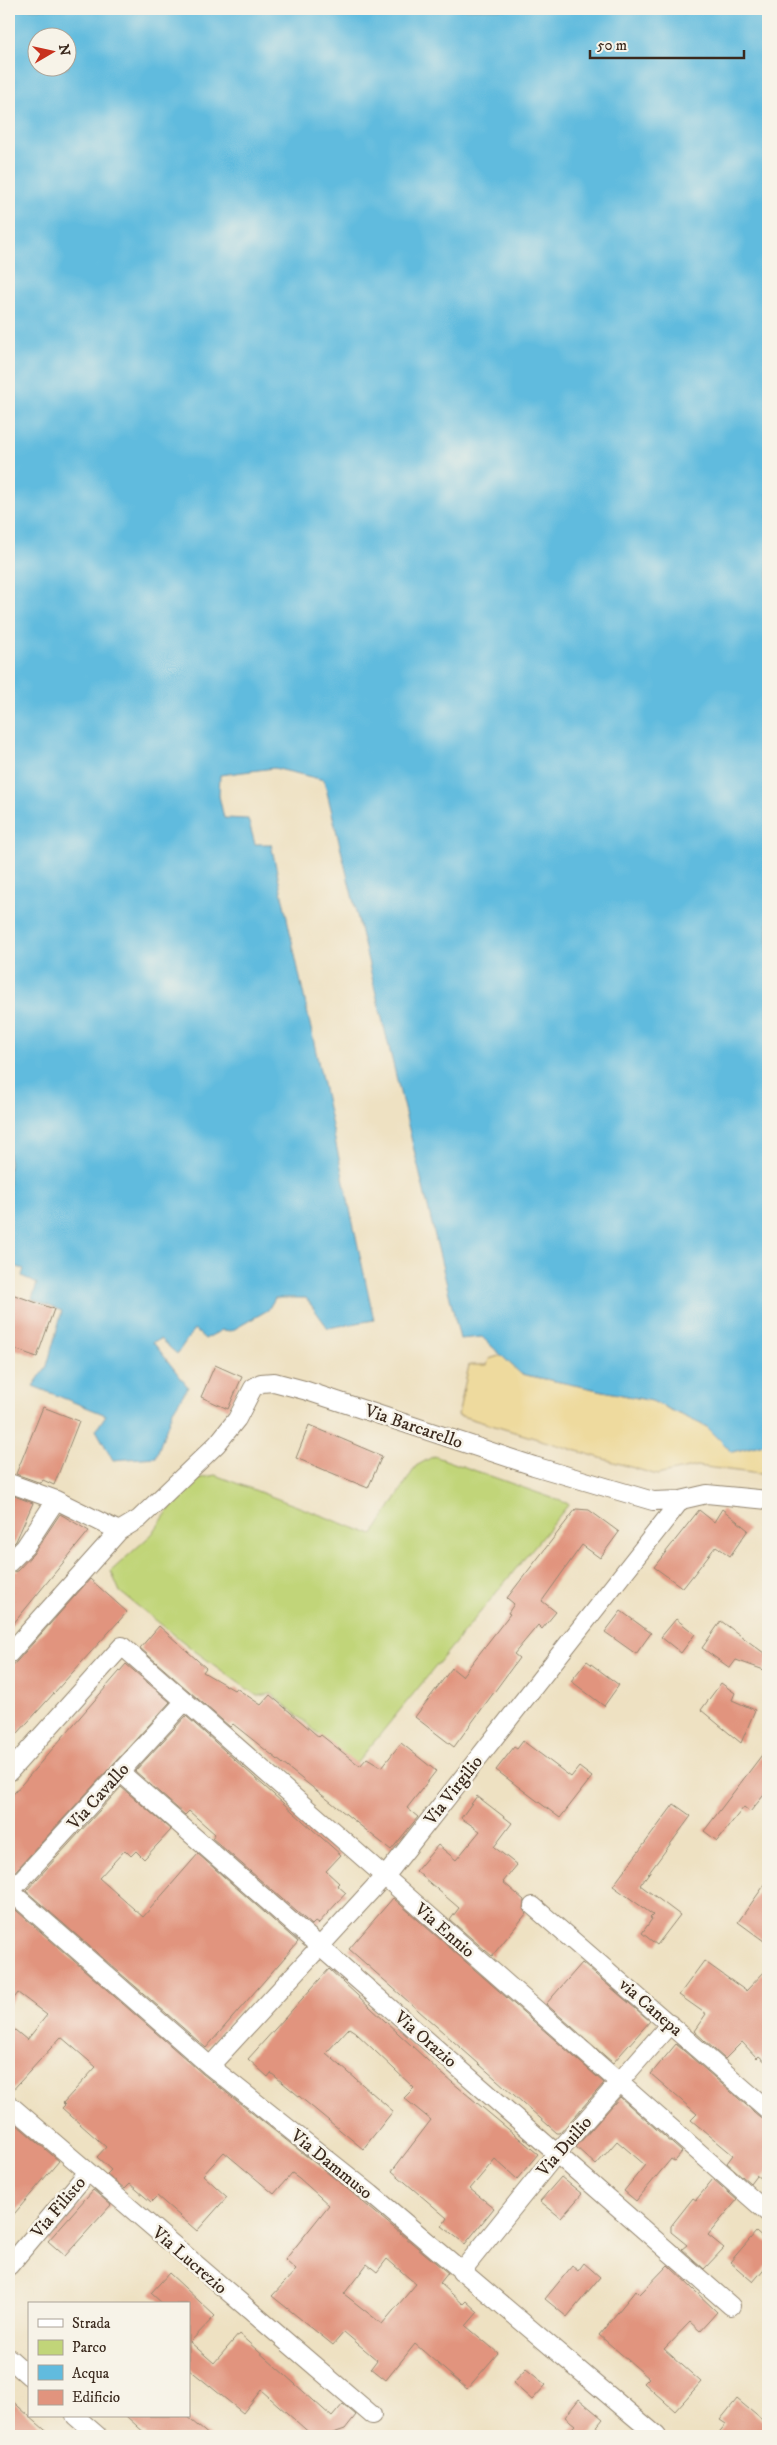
<svg xmlns="http://www.w3.org/2000/svg" width="777" height="2445" font-family="'IM FELL DW Pica',serif">
  <rect width="100%" height="100%" fill="#f7f3e8"/>
  <filter id="ink" filterUnits="userSpaceOnUse"><feTurbulence type="fractalNoise" baseFrequency=".02" numOctaves="2"/><feDisplacementMap in="SourceGraphic" scale="10" xChannelSelector="R" yChannelSelector="G"/><feConvolveMatrix kernelMatrix="1 2 1 2 8 2 1 2 1" color-interpolation-filters="sRGB"/></filter>
  <filter id="wash" filterUnits="userSpaceOnUse"><feTurbulence type="fractalNoise" baseFrequency=".0096" numOctaves="4" result="noise"/><feDisplacementMap in="SourceGraphic" scale="20" xChannelSelector="R" yChannelSelector="G"/><feGaussianBlur stdDeviation="1.12" result="paint"/><feColorMatrix in="noise" values="0 0 0 0 0 0 0 0 0 0 0 0 0 0 0 0 0 1.4 0 .05"/><feComposite in="paint" operator="in"/></filter>
  <g filter="url(#wash)">
    <rect width="100%" height="100%" fill="#eee1c2"/>
    <!-- green -->
    <path fill="#c1d579" stroke="#7e804c" d="M434,1456L569,1504L355,1765L272,1694L257,1696L196,1652L120,1592L111,1571L152,1534L178,1497L196,1479L215,1475L373,1535L416,1466Z"/>
    <!-- sand -->
    <path fill="#eeda9e" stroke="#94825e" d="M502,1355L521,1374L652,1401L707,1427L732,1452L768,1443V1475L697,1466L657,1475L458,1415L469,1365H487L489,1359Z"/>
    <!-- water -->
    <path fill="#61bbde" stroke="#4e727e" fill-rule="evenodd" d="M9,9H768V1443L732,1452L707,1427L652,1401L521,1374L482,1337L460,1339L324,780L274,768L220,775L219,796L224,818L248,819L255,844H271L374,1320L328,1328L306,1298H275L268,1310L231,1331L222,1330L205,1339L194,1329L177,1354L160,1339L153,1342L188,1387L172,1412L156,1457L113,1460L96,1430L106,1415L33,1386L47,1366L62,1311L32,1299L37,1284L22,1276L24,1269L14,1266L9,1279ZM38,38H68V68H38Z"/>
    <g id="blocks">
      <!-- building -->
      <path fill="#e1947e" fill-rule="evenodd" d="M9,1293L54,1309L37,1357L9,1347Z
        M215,1365L242,1377L228,1409L201,1397Z
        M43,1407L79,1421L54,1485L43,1480L41,1483L16,1474Z
        M309,1425L382,1456L368,1488L296,1458Z
        M9,1494L33,1503L16,1541L9,1548Z
        M576,1509L589,1510L619,1532L600,1558L582,1545L542,1601L556,1612L542,1629L538,1625L514,1654L519,1658L454,1747L415,1717L452,1668L462,1676L510,1614L508,1613L514,1604L507,1598Z
        M722,1509L748,1530L730,1556L716,1546L683,1588L654,1567L699,1510L714,1522Z
        M60,1514L89,1531L9,1629V1573L17,1571L33,1554Z
        M90,1579L127,1612L9,1743V1670Z
        M621,1611L651,1633L636,1654L605,1632Z
        M676,1619L695,1634L681,1653L661,1637Z
        M721,1621L768,1656L764,1670L736,1660L730,1668L702,1648Z
        M159,1626L206,1668L203,1672L234,1690L236,1688L261,1705L270,1695L319,1737L321,1735L360,1766L367,1758L382,1767L401,1743L436,1771L407,1808L418,1817L391,1850L233,1724L230,1727L140,1648Z
        M587,1661L619,1685L604,1706L571,1681Z
        M126,1664L170,1702L9,1878V1799Z
        M721,1683L735,1693L732,1700L755,1710L741,1743L701,1710Z
        M186,1716L341,1855L326,1871L339,1883L337,1885L346,1893L318,1924L315,1922L312,1925L212,1838L215,1834L189,1811L185,1815L135,1771Z
        M523,1741L571,1777L579,1767L592,1777L560,1818L496,1770L514,1747L517,1749Z
        M768,1747V1790L750,1812L744,1807L717,1841L704,1831Z
        M121,1787L171,1830L144,1859L136,1851L131,1856L125,1850L99,1878L143,1917L198,1854L298,1942L206,2048L26,1891Z
        M477,1796L512,1823L494,1847L517,1865L503,1882L524,1900L523,1909L526,1914L492,1956L450,1920L459,1908L416,1871L438,1845L456,1860L480,1831L461,1818Z
        M674,1804L691,1816L640,1885L680,1915L657,1945L642,1933L652,1919L650,1918L653,1915L613,1886Z
        M768,1880V1944L738,1922Z
        M393,1898L604,2083L560,2133H557L349,1949Z
        M9,1904L203,2074L339,2182L448,2273L440,2283L463,2304L466,2301L478,2312L466,2326L498,2353L467,2389L415,2344L386,2380L371,2368L377,2360L344,2332L333,2345L272,2296L296,2270L285,2260L329,2205L299,2178L292,2173L274,2194L224,2152L203,2175L227,2197L197,2231L157,2196L151,2202L130,2184L125,2189L107,2174L111,2170L97,2157L106,2147L62,2108L65,2105L63,2103L96,2067L61,2037L9,2094V2025L27,2040L47,2015L18,1993L9,2005ZM387,2259L416,2284L382,2324L344,2294L367,2264L377,2272Z
        M704,1961L746,1991L768,1968V2064L759,2056L757,2058L742,2042L725,2059L694,2031L706,2014L679,1995Z
        M582,1963L650,2021L613,2063L546,2004Z
        M329,1969L440,2072L538,2154L517,2179L495,2159L470,2189L494,2208L465,2244L442,2226L447,2218L392,2171L431,2120L404,2098L414,2088L355,2032L349,2028L326,2053L393,2111L363,2149L271,2073L268,2077L248,2059Z
        M676,2044L761,2118L768,2120V2170L761,2179L756,2175L750,2183L727,2163L733,2155L691,2120L697,2114L651,2074Z
        M620,2097L682,2152L674,2161L671,2159L636,2201L624,2191L645,2165L617,2141L596,2165L576,2147Z
        M9,2118L59,2161L9,2220Z
        M561,2177L582,2194L561,2218L540,2201Z
        M713,2179L737,2200L708,2235L724,2248L704,2269L682,2249L687,2245L671,2232V2226L693,2198L696,2200Z
        M93,2190L111,2205L65,2256L48,2241Z
        M756,2232L768,2243V2264L753,2282L730,2262Z
        M584,2263L600,2277L567,2317L545,2299L572,2266L578,2271Z
        M668,2265L717,2312L700,2331L690,2322L664,2349L701,2382L675,2411L644,2383L649,2378L599,2335L636,2290L640,2294Z
        M169,2273L215,2316L190,2342L214,2363L239,2334L332,2417L343,2404L356,2415L345,2429L325,2436H313L261,2390L243,2413L189,2369V2304H163L151,2293Z
        M526,2369L546,2385L532,2400L513,2383Z
        M9,2398L29,2416L52,2436H9Z
        M579,2399L603,2419L589,2436H565L575,2425L565,2417Z
        M737,2399L768,2425V2436H716L726,2424L720,2420Z
        M126,2416H186L210,2436H148Z"/>
    </g>
  </g>
  <g filter="url(#ink)">
    <use href="#blocks" fill-opacity="0" stroke="#948670" stroke-width="1"/>
    <g fill="none" stroke-linecap="round" stroke-linejoin="round">
      <!-- street casing -->
      <g stroke="#948670" stroke-width="20">
        <path id="street" d="M9,1483L56,1500L119,1531
          M9,1563L25,1547L56,1500
          M9,1654L119,1531L139,1519L217,1444L237,1419L253,1388L261,1383L274,1382L304,1390L534,1466L653,1501L681,1500L707,1494L768,1500
          M9,1772L122,1646L768,2213
          M120,1772L731,2306
          M9,1890L210,2066L371,2194L657,2436
          M10,1892L185,1701
          M533,1906L768,2110
          M210,2066L391,1869L681,1500
          M9,2104L372,2415
          M9,2266L88,2172
          M461,2272L557,2153L670,2024
          M9,2358L29,2376
          M75,2416L98,2436"/>
      </g>
      <!-- street -->
      <use href="#street" stroke="#fff" stroke-width="18"/>
    </g>
  </g>
  <g text-anchor="middle" stroke-width="5" stroke-linejoin="round" paint-order="stroke">
    <!-- street labels -->
    <g font-size="18" fill="#3b2a1e" stroke="#f7f3e8">
      <text transform="translate(414 1426) rotate(19)" y="6">Via Barcarello</text>
      <text transform="translate(453 1790) rotate(-52)" y="6">Via Virgilio</text>
      <text transform="translate(98 1796) rotate(-48)" y="6">Via Cavallo</text>
      <text transform="translate(445 1930) rotate(41)" y="6">Via Ennio</text>
      <text transform="translate(651 2007) rotate(41)" y="6">via Canepa</text>
      <text transform="translate(426 2039) rotate(41)" y="6">Via Orazio</text>
      <text transform="translate(564 2146) rotate(-49)" y="6">Via Duilio</text>
      <text transform="translate(332 2164) rotate(39)" y="6">Via Dammuso</text>
      <text transform="translate(58 2207) rotate(-50)" y="6">Via Filisto</text>
      <text transform="translate(190 2260) rotate(41)" y="6">Via Lucrezio</text>
    </g>
  </g>
  <!-- margin -->
  <rect width="777" height="2445" fill="none" stroke="#f7f3e8" stroke-width="30"/>
  <!-- legend -->
  <rect x="28" y="2302" width="162" height="115" fill="#f7f3e8" stroke="#aca397"/>
  <rect x="38" y="2319" width="25" height="8" fill="#ffffff" stroke="#aca397"/>
  <text x="72" y="2328" font-size="15" fill="#3b2a1e">Strada</text>
  <rect x="38" y="2340" width="25" height="15" fill="#c1d579" stroke="#aca397"/>
  <text x="72" y="2352" font-size="15" fill="#3b2a1e">Parco</text>
  <rect x="38" y="2365" width="25" height="15" fill="#61bbde" stroke="#aca397"/>
  <text x="72" y="2378" font-size="15" fill="#3b2a1e">Acqua</text>
  <rect x="38" y="2390" width="25" height="15" fill="#e1947e" stroke="#aca397"/>
  <text x="72" y="2402" font-size="15" fill="#3b2a1e">Edificio</text>
  <!-- north arrow -->
  <g transform="translate(52 52) rotate(81)"><circle r="24" fill="#f7f3e8" stroke="#aca397"/>
  <path d="M0-4L9 19L0 12L-9 19Z" fill="#c8321e"/>
  <text y="-8" font-size="14" font-weight="bold" text-anchor="middle" fill="#3b2a1e">N</text>
  </g>
  <!-- scale -->
  <path d="M590 50v8h154v-8" fill="none" stroke="#3b2a1e" stroke-width="2.5"/>
  <text x="597" y="50" font-size="15" fill="#3b2a1e" stroke="#f7f3e8" stroke-width="4" paint-order="stroke">50 m</text>
</svg>
